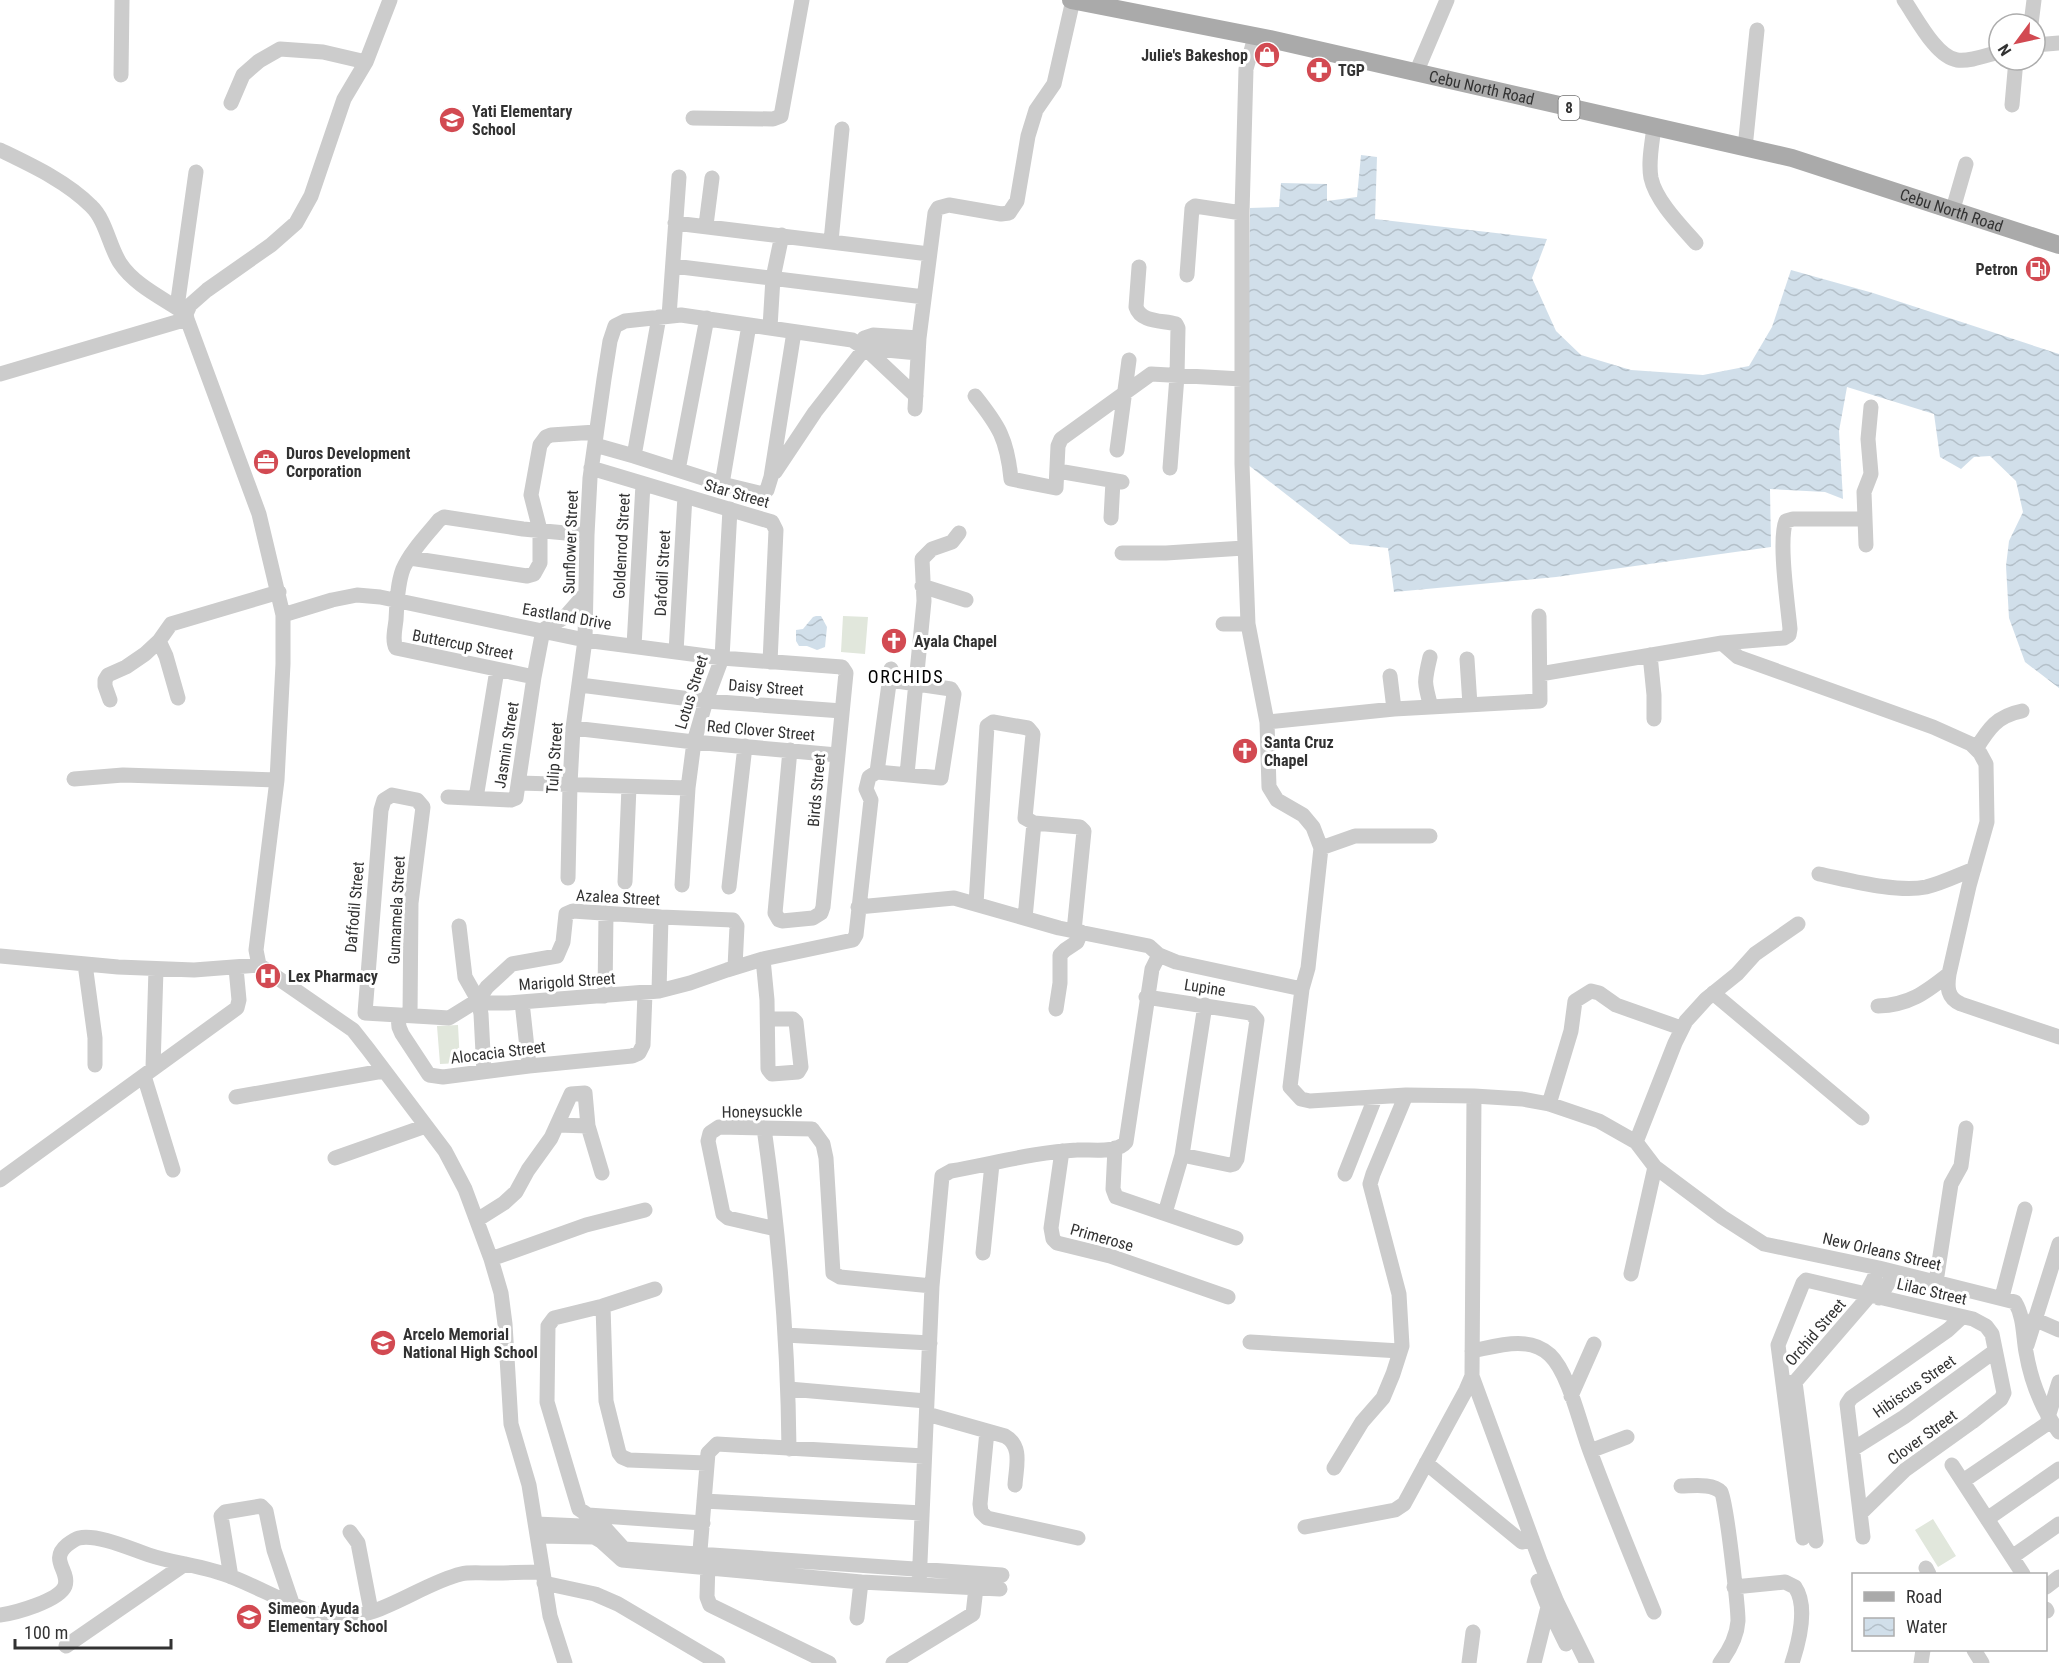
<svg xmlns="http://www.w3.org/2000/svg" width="2059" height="1663" font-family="'Roboto Condensed',sans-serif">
  <defs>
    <pattern id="water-waves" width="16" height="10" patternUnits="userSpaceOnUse" patternTransform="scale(1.5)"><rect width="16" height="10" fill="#d1dfea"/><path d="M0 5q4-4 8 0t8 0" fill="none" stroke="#b4c0c9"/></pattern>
  </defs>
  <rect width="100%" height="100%" fill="#fff"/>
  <!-- pitch -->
  <path fill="#e1e7dc" d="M843,616L868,617L865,654L841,652Z
    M458,1025L460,1063L440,1064L437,1026Z
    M1933,1519L1956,1556L1938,1567L1915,1530Z"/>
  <!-- water -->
  <path fill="url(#water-waves)" d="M1361,155L1377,157L1375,219L1547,239L1532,278L1556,331L1581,355L1631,370L1703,375L1749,366L1772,327L1791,270L1873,293L2059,354V688L2025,662L2009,618L2006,566L2009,541L2023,512L2016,481L1990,456L1974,457L1961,469L1940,457L1934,414L1847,387L1839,431L1843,499L1825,492L1770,489L1771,547L1556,577L1394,592L1388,548L1350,544L1247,464L1250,208L1279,207L1281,183L1327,184V201L1357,197Z
    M816,616H821L827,627L825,647L817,650L807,646H799L796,641V630L803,629L813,617Z"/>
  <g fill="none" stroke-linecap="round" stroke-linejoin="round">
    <!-- minor -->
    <path stroke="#ccc" stroke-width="15" d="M1904,0C1916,17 1936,57 1957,60C1969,62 1987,55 1999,52
      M2031,24L2034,0
      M1255,37L1246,69L1242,213V464L1248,624L1267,722L1269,787L1277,800L1303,815L1313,827L1321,848L1308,968L1302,989L1290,1087L1301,1099L1310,1101L1406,1095L1474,1096L1522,1099L1549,1104L1599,1121L1636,1142L1655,1167L1722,1217L1764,1244L1879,1268L2015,1302C2024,1317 2023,1335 2026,1352C2031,1381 2041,1408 2059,1432
      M2035,45L2059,43
      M1416,73L1447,0
      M121,75L122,0
      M231,103L243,75L259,61L280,49L323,52L366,62
      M2012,105L2016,60
      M693,118L773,119L781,116L802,0
      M1654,127C1652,144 1648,162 1651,178C1656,201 1681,226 1696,243
      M1745,148L1757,30
      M0,150C31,165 66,181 91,206C106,220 109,246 120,263C135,286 165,299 186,314
      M1953,209L1966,164
      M675,223L929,254
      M706,225L712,178
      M831,241L842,129
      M673,266L924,297
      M1139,267L1136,307C1141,323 1163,320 1176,324L1178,328L1177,376L1170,468
      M1187,275L1192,208L1195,206L1242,213
      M177,307L196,172
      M669,316L679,177
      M770,327L773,278L782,235
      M864,338L873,335L919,338
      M865,348L916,396
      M0,374L187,319
      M975,396C999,426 1007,439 1011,479L1056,488L1058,446L1061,439L1151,374L1242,379
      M915,409L919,338L935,213L938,208L949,205L1001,214L1009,213L1017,201L1028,136L1036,110L1054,84L1073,0
      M595,445L634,456L722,484L763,494L767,490L771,477L794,332
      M1117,450L1129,360
      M634,456L659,317
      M591,468L772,522L776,530L770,662
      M678,470L707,318
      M1058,471L1122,482
      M775,472L815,412L865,348L873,335
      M722,484L749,325
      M1111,518L1113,481
      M1866,545L1864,492L1871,474L1868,439L1871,407
      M1122,553H1166L1244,548
      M410,558L527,576L534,574L540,563V530L531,495L540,445L546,437L551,435L596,432
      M922,586L966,600
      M283,615L332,600L357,595L380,597L585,640L722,658L842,667L846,673L823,907L821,913L813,918L782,921L779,920L775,913L790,750
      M1223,624H1248
      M159,641L166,656L178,698
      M1722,643L1738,657L1933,727L1971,744L1980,753L1986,764L1987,822L1969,886L1949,974C1947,987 1947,998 1961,1004L2059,1037
      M634,646L643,484
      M676,652L685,496
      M1650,655L1654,695V719
      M1430,657C1424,682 1424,682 1431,707
      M1467,659L1470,705
      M1540,674L1722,643L1784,638L1789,635L1790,629C1788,606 1778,540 1786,521L1793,519H1865
      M1390,676L1394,709
      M534,677L396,648C392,640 395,629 396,620C397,604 397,585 403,569C411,551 427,535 439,520L444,517L523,529L587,535
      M580,685L706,701L842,711
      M110,700L105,686V680L108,675L126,667L145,654L159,641L171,624L279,592
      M1267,722L1394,709L1540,701L1539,616
      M573,728L694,742L837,755
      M1976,749C1989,728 1997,716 2022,711
      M877,772L891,669
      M907,774L924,601L922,559L932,549L952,542L959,533
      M74,779L123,775L277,780
      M519,783L688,788
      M448,797L511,800L516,798L534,677L543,630L565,617L586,593
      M476,798L497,670
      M1321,848L1355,836H1430
      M1819,874C1849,880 1897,893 1926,887C1943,883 1958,875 1974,869
      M568,878L570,784L573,728L585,640L587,535L590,478L604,379L610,341L615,326L625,321L681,315L852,340L865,348L918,353
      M625,882L629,787
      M682,885L688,788L694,742L706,701L722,658L730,509
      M729,887L745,746
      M976,904L987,726L993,722L1028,728L1033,734L1025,818L1034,823L1080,827L1084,831L1074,931
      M858,907L954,898L1059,928L1149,946L1159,955L1152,969L1126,1142C1117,1154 1090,1149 1077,1150C1035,1152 992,1164 951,1171L942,1176L932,1286L919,1585
      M1025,918L1034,823
      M459,926L465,977L478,1000L481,1014L484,1072
      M1159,955L1176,962L1302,989
      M0,956L118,967L194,970L259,965L353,1030L368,1049L445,1151L465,1189L491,1259L501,1293L505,1324L511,1424L529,1485L550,1616L565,1663
      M763,959L767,1000L768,1069L772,1074L798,1072L801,1067L796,1022L793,1019H768
      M85,964L95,1038V1065
      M259,965L256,950L277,780L283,664V615L259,514L187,319L186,314L190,305L207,290L271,245L296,223L311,196L344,99L366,62L390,0
      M659,991L661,917
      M1713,993L1862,1118
      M605,996L606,913
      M1146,997L1251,1013L1257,1020L1237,1159L1234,1164L1230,1165L1182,1155
      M478,1000L486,1003H508L659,991L690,983L727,970L763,959L853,940L856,935L871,800L866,789L869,777L877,772L941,778L954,694L951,689L890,680
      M522,1002L529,1066
      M1878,1006C1909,1005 1925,993 1949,974
      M1056,1009L1060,983V955L1065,950L1077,942L1081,932
      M365,1013L449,1018L478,1000L487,987L512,964L557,956L563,942L566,914L573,911L661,917L733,920L737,926L735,967
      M365,1013L381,810L384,800L392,795L417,800L423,807L411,903L410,1016
      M398,1016L399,1027L402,1034L429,1075L443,1077L529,1066L632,1056L639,1053L643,1045L645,993
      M153,1068L156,969
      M144,1076L173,1170
      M236,1097L383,1071
      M1549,1104L1571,1031L1575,1001L1591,991L1599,993L1616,1005L1681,1028
      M558,1125L588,1126
      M764,1128C779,1234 788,1342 789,1449
      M1636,1142L1675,1043L1686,1021L1706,999L1737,974L1755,954L1798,924
      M1115,1148L1113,1189L1116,1197L1236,1238
      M1062,1151L1051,1228L1053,1239L1057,1243L1110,1256L1228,1297
      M335,1158L426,1126
      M1345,1174L1375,1098
      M0,1180L237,1008L239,1000L236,968
      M1165,1213L1182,1155L1205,1005
      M477,1220L504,1203L516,1192L528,1170L551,1138L571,1094L585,1093L588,1126L602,1173
      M776,1229L728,1218L723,1214L708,1141L710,1133L719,1127L812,1129L823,1144L826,1158L833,1273L840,1277L932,1286
      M983,1253L992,1164
      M491,1259L586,1225L645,1210
      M1631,1274L1655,1167
      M1936,1282L1951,1184L1961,1166L1966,1128
      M655,1289L603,1306L606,1401L619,1453L622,1457L629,1460L706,1463
      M1866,1294L1879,1268
      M2002,1297L2025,1209
      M1879,1298L1895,1272
      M603,1306L554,1318L548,1326L547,1402L579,1509L588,1515L703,1523
      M2034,1319L2059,1330
      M785,1335L930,1343
      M1250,1342L1400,1351
      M2027,1345L2059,1244
      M1472,1351C1497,1346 1529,1335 1550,1355C1569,1373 1580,1425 1590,1451C1610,1505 1632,1558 1654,1612
      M1472,1376L1540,1561L1557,1602L1587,1663
      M1795,1382L1816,1541
      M1787,1383L1795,1382L1870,1295
      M789,1389L926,1401
      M1571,1396L1594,1344
      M927,1414L1005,1436C1023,1446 1016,1467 1015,1485
      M2048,1417L2059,1382
      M987,1431L980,1504L981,1512L987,1518L1078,1538
      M1853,1449L1904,1417L1995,1351
      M1590,1451L1627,1437
      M1426,1463L1522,1542L1532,1539
      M1952,1465L2023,1574
      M1334,1468L1362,1422L1383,1398L1393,1374L1402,1346L1399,1294L1370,1184L1373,1174L1406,1095
      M1963,1481L2051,1421
      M1681,1486C1693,1486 1712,1483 1721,1492C1726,1498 1738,1607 1738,1621C1737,1636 1729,1651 1720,1663
      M704,1501L922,1513
      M1987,1519L2059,1469
      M536,1524L604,1527L624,1549L1002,1575
      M1305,1527L1395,1510L1404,1504L1466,1390L1472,1376L1474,1096
      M350,1532L358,1543L371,1611
      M538,1536L594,1537L601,1541L622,1560L861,1582L1000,1589
      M1863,1537L1847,1404L1851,1398L1948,1330L1962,1317
      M1803,1538L1778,1345L1803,1283L1806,1280L1973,1319L1986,1326L1992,1334L2004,1393L2001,1399L1972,1422L1905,1470L1861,1513
      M2012,1557L2059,1524
      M708,1561L707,1597L710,1605L829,1663
      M699,1563L708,1453L717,1444L924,1456
      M1926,1568L1929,1574
      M231,1577L221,1516L225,1512L261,1506L266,1511L274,1550L292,1603
      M1538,1581L1548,1607L1566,1644
      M544,1583L595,1594L618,1604L718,1663
      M1734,1587L1785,1582L1795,1587C1808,1606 1799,1642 1792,1663
      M2046,1587L2059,1577
      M2046,1609L2047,1611
      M0,1615C15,1613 59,1601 65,1586C70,1571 49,1560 67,1545C71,1542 75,1539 79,1538C98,1534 131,1549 149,1555C176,1564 205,1566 232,1577C265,1590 298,1611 333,1617C374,1623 422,1583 461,1574C469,1572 479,1573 488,1573C506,1573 524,1572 542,1572
      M857,1618L861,1582
      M66,1646L185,1564
      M1974,1650L1982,1663
      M893,1663L973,1614L977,1579
      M1469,1663L1473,1632
      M1534,1663L1548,1607L1552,1605
      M1921,1663L1923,1650"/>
    <!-- major -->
    <path stroke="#aaa" stroke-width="18" id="s1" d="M1071,0L1270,39L1792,158L2059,245"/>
  </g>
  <!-- icons -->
  <defs>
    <g id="shop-disc" transform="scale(1.35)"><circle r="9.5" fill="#d24a52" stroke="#fff"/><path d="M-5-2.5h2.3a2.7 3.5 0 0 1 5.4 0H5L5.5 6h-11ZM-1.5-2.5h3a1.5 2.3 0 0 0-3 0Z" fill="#fff"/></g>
    <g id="pharmacy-disc" transform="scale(1.35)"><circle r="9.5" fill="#d24a52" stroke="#fff"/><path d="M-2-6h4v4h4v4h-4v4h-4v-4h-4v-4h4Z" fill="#fff"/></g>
    <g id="school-disc" transform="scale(1.35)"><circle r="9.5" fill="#d24a52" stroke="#fff"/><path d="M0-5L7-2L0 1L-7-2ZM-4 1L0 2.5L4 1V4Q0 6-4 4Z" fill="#fff"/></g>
    <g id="fuel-disc" transform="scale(1.35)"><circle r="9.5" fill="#d24a52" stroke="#fff"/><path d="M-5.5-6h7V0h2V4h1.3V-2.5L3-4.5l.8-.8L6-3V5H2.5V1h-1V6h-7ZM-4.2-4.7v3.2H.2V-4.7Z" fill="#fff"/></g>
    <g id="office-disc" transform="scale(1.35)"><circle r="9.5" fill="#d24a52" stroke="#fff"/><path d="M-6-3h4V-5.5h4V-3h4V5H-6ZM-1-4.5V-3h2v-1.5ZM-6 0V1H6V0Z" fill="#fff"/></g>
    <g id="church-disc" transform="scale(1.35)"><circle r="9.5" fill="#d24a52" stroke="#fff"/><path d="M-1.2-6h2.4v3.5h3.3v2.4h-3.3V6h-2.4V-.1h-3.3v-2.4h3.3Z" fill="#fff"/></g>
    <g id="hospital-disc" transform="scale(1.35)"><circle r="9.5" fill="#d24a52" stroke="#fff"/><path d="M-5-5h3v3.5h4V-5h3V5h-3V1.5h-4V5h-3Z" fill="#fff"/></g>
  </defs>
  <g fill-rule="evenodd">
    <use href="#shop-disc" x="1267" y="55"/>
    <use href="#pharmacy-disc" x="1319" y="70"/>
    <use href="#school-disc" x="452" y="120"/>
    <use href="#fuel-disc" x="2038" y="269"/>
    <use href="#office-disc" x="266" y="462"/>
    <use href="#church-disc" x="894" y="641"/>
    <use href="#church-disc" x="1245" y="751"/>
    <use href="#hospital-disc" x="268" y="976"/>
    <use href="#school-disc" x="383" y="1343"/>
    <use href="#school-disc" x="249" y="1617"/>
  </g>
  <g text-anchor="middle" stroke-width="6" stroke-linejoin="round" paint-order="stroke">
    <!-- shield labels -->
    <rect fill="#fff" stroke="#707070" stroke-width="1.5" x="1558.5" y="96" width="21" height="24" rx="4.5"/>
    <g font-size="15" font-weight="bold" fill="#323232">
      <text x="1569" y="113">8</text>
    </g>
    <!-- poi labels -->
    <g font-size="16" font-weight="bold" fill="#323232" stroke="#fff" text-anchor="start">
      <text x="1248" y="61" text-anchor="end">Julie's Bakeshop</text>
      <text x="1338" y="76">TGP</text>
      <text x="472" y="117">Yati Elementary<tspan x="472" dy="18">School</tspan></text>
      <text x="2018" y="275" text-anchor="end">Petron</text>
      <text x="286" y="459">Duros Development<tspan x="286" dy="18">Corporation</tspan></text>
      <text x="914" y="647">Ayala Chapel</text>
      <text x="1264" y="748">Santa Cruz<tspan x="1264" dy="18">Chapel</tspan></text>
      <text x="288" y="982">Lex Pharmacy</text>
      <text x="403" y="1340">Arcelo Memorial<tspan x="403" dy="18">National High School</tspan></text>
      <text x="268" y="1614">Simeon Ayuda<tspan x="268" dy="18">Elementary School</tspan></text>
    </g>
    <!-- street labels -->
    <g font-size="16" fill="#323232" stroke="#fff">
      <text dy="6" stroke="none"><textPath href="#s1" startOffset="420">Cebu North Road</textPath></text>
      <text dy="6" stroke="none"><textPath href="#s1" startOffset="906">Cebu North Road</textPath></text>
      <text transform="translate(737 493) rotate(16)" y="6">Star Street</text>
      <text transform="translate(570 542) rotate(-88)" y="6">Sunflower Street</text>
      <text transform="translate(621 546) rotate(-87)" y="6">Goldenrod Street</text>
      <text transform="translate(662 573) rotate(-87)" y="6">Dafodil Street</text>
      <text transform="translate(567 616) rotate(10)" y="6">Eastland Drive</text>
      <text transform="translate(463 644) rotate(11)" y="6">Buttercup Street</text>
      <text transform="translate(766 687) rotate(4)" y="6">Daisy Street</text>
      <text transform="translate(691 692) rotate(-73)" y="6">Lotus Street</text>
      <text transform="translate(761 730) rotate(5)" y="6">Red Clover Street</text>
      <text transform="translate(506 745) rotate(-81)" y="6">Jasmin Street</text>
      <text transform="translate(554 758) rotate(-86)" y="6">Tulip Street</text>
      <text transform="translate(816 790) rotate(-85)" y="6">Birds Street</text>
      <text transform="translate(618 897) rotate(3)" y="6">Azalea Street</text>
      <text transform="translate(354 907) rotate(-85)" y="6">Daffodil Street</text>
      <text transform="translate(396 910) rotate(-87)" y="6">Gumamela Street</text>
      <text transform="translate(567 981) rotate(-4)" y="6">Marigold Street</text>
      <text transform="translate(1205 987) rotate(9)" y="6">Lupine</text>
      <text transform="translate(498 1052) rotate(-7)" y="6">Alocacia Street</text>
      <text transform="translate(762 1111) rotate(-1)" y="6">Honeysuckle</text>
      <text transform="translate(1102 1237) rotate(16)" y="6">Primerose</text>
      <text transform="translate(1882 1251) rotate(13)" y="6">New Orleans Street</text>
      <text transform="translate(1932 1291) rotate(13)" y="6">Lilac Street</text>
      <text transform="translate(1815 1332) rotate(-49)" y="6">Orchid Street</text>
      <text transform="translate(1914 1386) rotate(-35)" y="6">Hibiscus Street</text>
      <text transform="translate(1922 1437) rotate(-36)" y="6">Clover Street</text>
    </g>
    <!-- neighbourhood labels -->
    <g font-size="18" letter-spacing="1.5" fill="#000" stroke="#fff">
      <text x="906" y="683">ORCHIDS</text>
    </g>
  </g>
  <!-- legend -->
  <rect x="1852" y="1573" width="195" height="78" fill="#ffffff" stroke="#adadad" stroke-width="1.5"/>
  <rect x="1864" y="1592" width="30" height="9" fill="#aaaaaa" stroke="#adadad" stroke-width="1.5"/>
  <text x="1906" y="1603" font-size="18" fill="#323232">Road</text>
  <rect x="1864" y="1618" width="30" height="18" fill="url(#water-waves)" stroke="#adadad" stroke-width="1.5"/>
  <text x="1906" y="1633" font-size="18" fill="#323232">Water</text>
  <!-- north arrow -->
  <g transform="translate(2017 42) rotate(237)"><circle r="28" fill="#ffffff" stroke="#adadad" stroke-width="1.5"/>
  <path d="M0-4.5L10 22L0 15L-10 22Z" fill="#d24a52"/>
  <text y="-9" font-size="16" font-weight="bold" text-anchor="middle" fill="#323232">N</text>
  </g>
  <!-- scale -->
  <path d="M15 1639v9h156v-9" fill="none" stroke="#323232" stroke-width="3"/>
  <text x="24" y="1639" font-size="18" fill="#323232" stroke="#ffffff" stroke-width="4.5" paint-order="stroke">100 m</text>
</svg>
